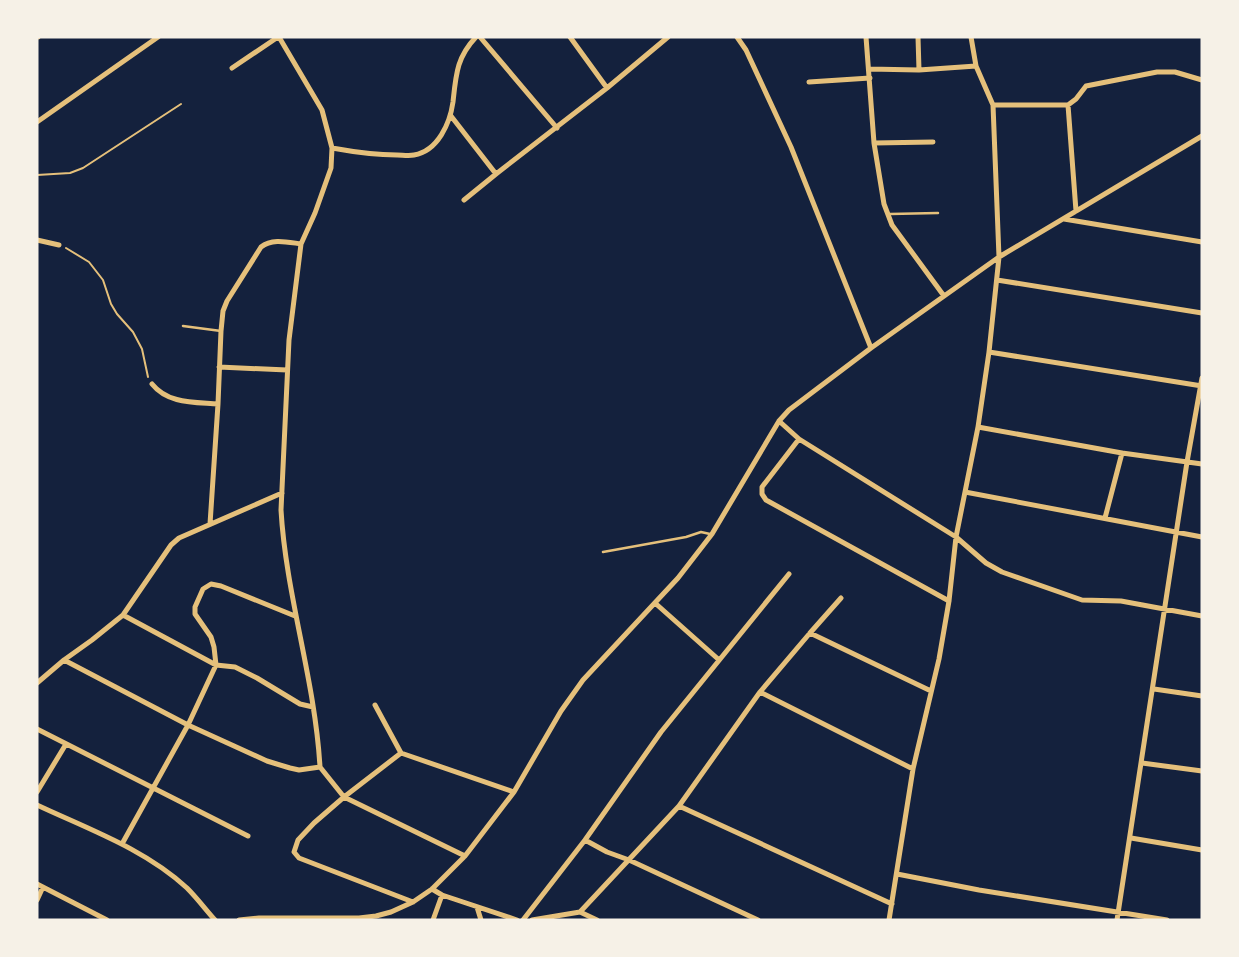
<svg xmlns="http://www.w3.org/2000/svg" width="1239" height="957" font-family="'IBM Plex Serif',serif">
  <rect width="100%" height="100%" fill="#14213d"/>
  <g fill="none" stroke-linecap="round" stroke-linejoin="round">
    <!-- path -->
    <path stroke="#e5c07b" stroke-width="2" d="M37,175L70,173L83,168L181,104
      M66,248L89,262L103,280L111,304L117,314L133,332L142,349L148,377"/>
    <!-- service -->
    <path stroke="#e5c07b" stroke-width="2.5" d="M890,214L938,213
      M183,326L221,331
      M603,552L686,537L701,532L710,534"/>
    <!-- minor -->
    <path stroke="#e5c07b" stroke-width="5" d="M37,37H38
      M279,37L322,110L332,148L331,168L315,213L301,244L289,340L281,510C286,596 315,680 320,767
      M480,37L557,128
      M570,37L607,88
      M737,37L746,50L791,147L871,348
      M866,37L874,143L884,204L892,225L944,296
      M918,37L919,70
      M232,68L278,37
      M869,69L919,70L976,66
      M809,82L870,78
      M993,105H1068L1076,99L1086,86L1157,72H1175L1202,80
      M1068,105L1076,211
      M451,116L496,174L607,88L668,37
      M37,122L158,37
      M874,143L933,142
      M332,148C354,152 375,155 397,155C402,155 409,156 414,155C438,151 450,123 453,102C456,74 457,57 476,37
      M464,200L496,174
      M1064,219L1202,242
      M37,240L59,245
      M997,280L1202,313
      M989,352L1202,386
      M219,367L287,370
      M152,384C168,404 194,402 218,404
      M779,421L799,439L956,537L986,563L1002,572L1082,600L1121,601L1202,616
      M978,427L1122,453L1202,464
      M799,439L762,487V494L766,500L949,601
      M965,492L1202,537
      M1105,518L1122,453
      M210,524L218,404L221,331L223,311L227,301L261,247C272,238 287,242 301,244
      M655,603L718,659
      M123,615L216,665L235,667L257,678L300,704L313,707
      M810,633L841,598
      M64,660L188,725L267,761L290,768L299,770L320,767L344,797L465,856
      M37,683L64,660L92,640L123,615L171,545L179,538L282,493
      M1154,689L1202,696
      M760,692L913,769
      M375,705L401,753L514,792
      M37,729L248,836
      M401,753L344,797L314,823L298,840L294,852L299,858L413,902
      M1142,763L1202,771
      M37,792L66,744
      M37,805C88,829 145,849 187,888C197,898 206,910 215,920
      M679,806L892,904
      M1131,838L1202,850
      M585,840L607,852L629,860L758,920
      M122,844L188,725L216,665L214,647L211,637L195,614V607L203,589L211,584L221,586L295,616
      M897,874L979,890L1167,920
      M37,884L107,920
      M432,889L442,895L517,920
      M37,900L43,887
      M477,907L481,920
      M580,912L597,920
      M239,920L259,918H359L376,916L391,912L413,902L432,889L465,856L514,792L561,711L583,680L678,578L712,534L779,421L789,410L871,348L999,257L1202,136
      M433,920L442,895
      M523,920L585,840L661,732L789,574
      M532,920L580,912L679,806L760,692L810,633L931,691
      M889,920L913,769L939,659L949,601L956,537L978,427L989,352L999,257L993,105L976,66L971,37
      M1117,920L1187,462L1202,378"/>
  </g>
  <!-- border -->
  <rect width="1239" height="957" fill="none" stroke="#f6f1e7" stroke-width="77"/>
</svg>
